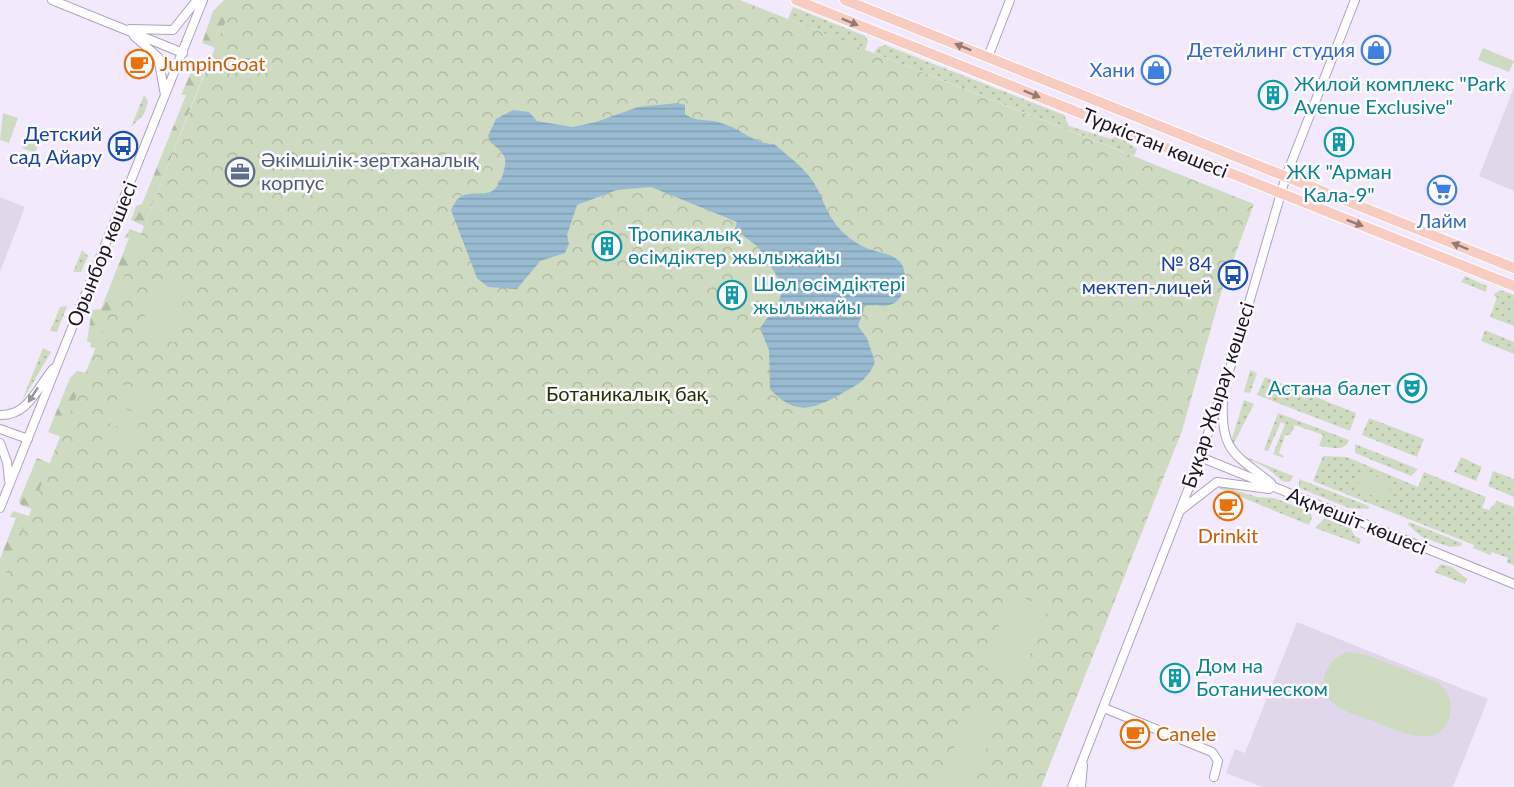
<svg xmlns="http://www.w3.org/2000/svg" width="1514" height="787" font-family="Lato,sans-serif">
  <defs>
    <pattern id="grass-dots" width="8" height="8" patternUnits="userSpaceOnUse" patternTransform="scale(1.5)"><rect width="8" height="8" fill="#cfdbc1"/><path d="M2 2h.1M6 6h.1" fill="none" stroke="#b1bba5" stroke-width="1.8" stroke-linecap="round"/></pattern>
    <pattern id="forest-firs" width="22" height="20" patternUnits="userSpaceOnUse" patternTransform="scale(1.5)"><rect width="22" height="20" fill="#cfdbc1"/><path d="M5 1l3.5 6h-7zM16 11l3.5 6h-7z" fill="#b1bba5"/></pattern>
    <pattern id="park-crowns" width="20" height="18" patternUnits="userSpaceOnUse" patternTransform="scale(1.5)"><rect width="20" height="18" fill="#cfdbc1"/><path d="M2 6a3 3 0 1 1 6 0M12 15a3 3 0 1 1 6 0" fill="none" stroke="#b1bba5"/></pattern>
    <pattern id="water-rules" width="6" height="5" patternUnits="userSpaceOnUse" patternTransform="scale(1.5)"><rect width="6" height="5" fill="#99bbd1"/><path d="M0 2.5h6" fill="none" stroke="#83a0b3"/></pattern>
  </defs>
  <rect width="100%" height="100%" fill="#f3e9fd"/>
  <!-- education -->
  <path fill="#e1d7eb" d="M1514,87V191L1479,176Z
    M0,197L25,207L0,272Z
    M1297,622L1488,699L1453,787H1262L1226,773L1235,749L1245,753Z"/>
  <!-- grass -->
  <path fill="url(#grass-dots)" d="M793,7L865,36L868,41L865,50L788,19Z
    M885,45L1064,115L1069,126L1111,139L1118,136L1137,149L1134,156L874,53L878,47Z
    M144,95L148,102L144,114L131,127Z
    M82,250L88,256L81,272H73Z
    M1465,276L1487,286L1486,292L1461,282Z
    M1500,290L1514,295V326L1490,317L1497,297L1493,295Z
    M67,306L57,332L50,331L60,307Z
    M1485,330L1514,342V354L1481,341Z
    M43,348L51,352L21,403Z
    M1250,370L1257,373L1250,393L1244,392Z
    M1265,377L1356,413L1350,431L1257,395Z
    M1244,400L1254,404L1233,445L1232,438Z
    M1278,413L1349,440C1345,453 1330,447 1319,446L1323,435L1295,425L1290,435H1285L1279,453L1284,456L1283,458L1273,454L1285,424L1281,422L1268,451L1264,450Z
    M1369,418L1424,439L1417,457L1362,435Z
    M1355,444L1418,469L1411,476L1355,453Z
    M1234,452L1293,476L1290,482L1282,481L1267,468Z
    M1323,456L1347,457L1418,487L1424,472L1486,497L1482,508L1489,510L1497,501L1514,507V565L1507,563L1508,558L1492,552L1490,555L1473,548L1474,545L1313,481Z
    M1461,457L1482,467L1476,481L1454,472Z
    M1493,471L1514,479V497L1488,486Z
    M1299,479L1369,506L1368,509L1349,508L1299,488Z
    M1218,485L1257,497L1274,498L1310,512L1312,517L1309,525L1219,488Z
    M1325,518L1349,526L1355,536L1361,539L1359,544L1315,528Z
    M1409,522L1462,543L1461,546L1449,547L1422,537L1408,525Z
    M1441,564L1452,567L1467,579L1465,584L1434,572Z"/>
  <!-- forest -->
  <path fill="url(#forest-firs)" d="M224,0H240L221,50L202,43L213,11Z
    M192,70L204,74L144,226L131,220L136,206L142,204L186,95H181Z
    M130,229L143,234L98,349L90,347L91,343L87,341L92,310L101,309L129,238H124Z
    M77,371L88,373L62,437L48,432L70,378Z
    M37,458L54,465L36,511L21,505L19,501Z
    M13,511L29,516L0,588V559L16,518L10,517Z"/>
  <!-- park -->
  <path fill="url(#park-crowns)" d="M234,0H740L1254,204L1221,293L1182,431L1041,787H0V588Z"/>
  <!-- pitch -->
  <path fill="#cfdbc1" d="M1483,48L1514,61L1509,72L1478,60Z
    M3,113L18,118L9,143L0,140Z
    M32,126L44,131L35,153L22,148Z
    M166,277L193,288L187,303L160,292Z
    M153,295L188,309L182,326L147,311Z
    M146,313L181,327L174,343L139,330Z
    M123,385L151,396L144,413L116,402Z
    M116,405L142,416L135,434L109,423Z
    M108,426L135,437L127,454L101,443Z
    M1363,471L1392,483L1385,501L1356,489Z
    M1012,593L1048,608L1019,681L983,666Z
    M1347,652L1364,654L1437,682C1447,690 1453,701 1450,715C1441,754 1394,729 1371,720C1359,716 1343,712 1333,703C1315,686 1325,660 1347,652Z
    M971,705L999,716L971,787H938Z"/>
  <!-- water -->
  <path fill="url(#water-rules)" d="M678,103L685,105V114C697,123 708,118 721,123C741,128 753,144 774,144C787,155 805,168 814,183C823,198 826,213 838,227C845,235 854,242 864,247C884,256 910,252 904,286C903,293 899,302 892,304C884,308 875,303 865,306L858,326L867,338L875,362C867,381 858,384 841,394C812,410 795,416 770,389L769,350L760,328L778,303L784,287L758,247L735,229L737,222L651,187L617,190L577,205L567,235L569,244L565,253L540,261L517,289L488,287L477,278L451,210C453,206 456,200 459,198C475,186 491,205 502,177C504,171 506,164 505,158C502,149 491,146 488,136L496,119L513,110L529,112L537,121L572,127L596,122L638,107Z"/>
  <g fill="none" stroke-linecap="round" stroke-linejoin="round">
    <!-- minor casing -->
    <g stroke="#aea3bb" stroke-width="10">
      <path id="minor" d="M52,0L183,53
        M130,29L173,30L197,0
        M134,36L158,57L165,95
        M988,57L1010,0
        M1223,400C1220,452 1235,454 1271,483
        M0,415C28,416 37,388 53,369
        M0,429L28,439
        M0,443L7,462L9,480
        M1200,457L1514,584
        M0,508L203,0
        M1181,510L1217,482L1269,489
        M1104,708L1212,752L1218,761L1214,777
        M1072,787L1195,472L1230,368L1286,176L1355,0
        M1081,787L1083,765"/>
    </g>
    <!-- major casing -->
    <g stroke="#fff" stroke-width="12">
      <path id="major" d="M796,0L1514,286
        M845,0L1514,268"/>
    </g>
    <!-- minor -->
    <use href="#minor" stroke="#fff" stroke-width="8"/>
    <!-- major -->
    <use href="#major" stroke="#f8cdc1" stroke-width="10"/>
  </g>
  <!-- one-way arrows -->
  <defs><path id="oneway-solid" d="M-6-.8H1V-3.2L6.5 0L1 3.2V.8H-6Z" transform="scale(1.5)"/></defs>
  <g fill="#957b78">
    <use href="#oneway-solid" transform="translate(850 22) rotate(22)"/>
    <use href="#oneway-solid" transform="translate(963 47) rotate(-158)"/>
    <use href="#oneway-solid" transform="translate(1032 94) rotate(22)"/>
    <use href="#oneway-solid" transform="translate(1355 223) rotate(21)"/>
    <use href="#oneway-solid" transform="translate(1460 246) rotate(-158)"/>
  </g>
  <use fill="#98969a" href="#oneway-solid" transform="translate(33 395) rotate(123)"/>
  <!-- icons -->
  <defs>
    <g id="shop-ring" transform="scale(1.5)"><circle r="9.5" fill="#fcfaff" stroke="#3f7fe0" stroke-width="1.5"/><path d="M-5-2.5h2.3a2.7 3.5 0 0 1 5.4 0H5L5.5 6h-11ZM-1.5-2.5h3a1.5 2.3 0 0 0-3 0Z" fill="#3f7fe0"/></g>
    <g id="cafe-ring" transform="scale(1.5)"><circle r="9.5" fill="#fcfaff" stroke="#e8710a" stroke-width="1.5"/><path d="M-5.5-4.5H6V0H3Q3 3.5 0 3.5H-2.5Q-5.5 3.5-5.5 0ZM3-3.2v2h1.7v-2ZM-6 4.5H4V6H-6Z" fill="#e8710a"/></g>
    <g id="building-ring" transform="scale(1.5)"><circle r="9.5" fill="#fcfaff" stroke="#0f9aa8" stroke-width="1.5"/><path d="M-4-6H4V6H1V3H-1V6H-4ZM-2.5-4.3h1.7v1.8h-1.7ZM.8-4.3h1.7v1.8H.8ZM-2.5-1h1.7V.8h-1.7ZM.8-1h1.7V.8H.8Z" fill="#0f9aa8"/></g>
    <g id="bus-ring" transform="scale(1.5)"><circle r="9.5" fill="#fcfaff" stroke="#1a4fb4" stroke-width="1.5"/><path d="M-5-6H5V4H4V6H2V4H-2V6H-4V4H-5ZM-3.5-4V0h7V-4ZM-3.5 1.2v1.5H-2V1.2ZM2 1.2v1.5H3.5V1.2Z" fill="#1a4fb4"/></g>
    <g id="office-ring" transform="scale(1.5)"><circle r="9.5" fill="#fcfaff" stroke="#5c6f8a" stroke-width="1.5"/><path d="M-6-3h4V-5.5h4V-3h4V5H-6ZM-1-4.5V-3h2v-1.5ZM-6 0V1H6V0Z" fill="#5c6f8a"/></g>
    <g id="supermarket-ring" transform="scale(1.5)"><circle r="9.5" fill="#fcfaff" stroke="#3f7fe0" stroke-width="1.5"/><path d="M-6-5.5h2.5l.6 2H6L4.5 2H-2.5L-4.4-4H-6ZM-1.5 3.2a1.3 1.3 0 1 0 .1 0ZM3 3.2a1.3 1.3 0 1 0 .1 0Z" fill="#3f7fe0"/></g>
    <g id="theatre-ring" transform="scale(1.5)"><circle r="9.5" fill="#fcfaff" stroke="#0f9aa8" stroke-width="1.5"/><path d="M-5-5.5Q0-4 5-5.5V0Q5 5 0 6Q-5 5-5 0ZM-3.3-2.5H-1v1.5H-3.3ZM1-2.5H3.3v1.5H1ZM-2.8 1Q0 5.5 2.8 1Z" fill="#0f9aa8"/></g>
  </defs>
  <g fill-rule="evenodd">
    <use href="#shop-ring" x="1376" y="50"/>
    <use href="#cafe-ring" x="139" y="64"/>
    <use href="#shop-ring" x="1156" y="70"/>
    <use href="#building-ring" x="1273" y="95"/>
    <use href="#building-ring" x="1339" y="142"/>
    <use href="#bus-ring" x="123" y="146"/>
    <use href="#office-ring" x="240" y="172"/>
    <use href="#supermarket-ring" x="1442" y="190"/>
    <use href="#building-ring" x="607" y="246"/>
    <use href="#bus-ring" x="1233" y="275"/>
    <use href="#building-ring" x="732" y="295"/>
    <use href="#theatre-ring" x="1412" y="388"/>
    <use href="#cafe-ring" x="1228" y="506"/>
    <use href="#building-ring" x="1175" y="678"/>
    <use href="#cafe-ring" x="1135" y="734"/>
  </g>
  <g text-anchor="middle" stroke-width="5" stroke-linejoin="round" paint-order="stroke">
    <!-- shop labels -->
    <g font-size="20" fill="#366cbe" stroke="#fcfaff" text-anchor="end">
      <text x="1355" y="57">Детейлинг студия</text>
      <text x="1135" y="77">Хани</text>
      <text x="1442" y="228" text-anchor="middle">Лайм</text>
    </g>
    <!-- food labels -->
    <g font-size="20" fill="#c56008" stroke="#fcfaff" text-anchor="start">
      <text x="160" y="71">JumpinGoat</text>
      <text x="1228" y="543" text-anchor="middle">Drinkit</text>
      <text x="1156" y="741">Canele</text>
    </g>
    <!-- culture labels -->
    <g font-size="20" fill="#0d838f" stroke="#fcfaff" text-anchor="start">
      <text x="1294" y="91">Жилой комплекс "Park<tspan x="1294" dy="23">Avenue Exclusive"</tspan></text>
      <text x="1339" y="179" text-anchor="middle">ЖК "Арман<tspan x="1339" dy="23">Кала-9"</tspan></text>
      <text x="628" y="241">Тропикалық<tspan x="628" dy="23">өсімдіктер жылыжайы</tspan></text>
      <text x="753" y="291">Шөл өсімдіктері<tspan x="753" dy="23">жылыжайы</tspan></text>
      <text x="1391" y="395" text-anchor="end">Астана балет</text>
      <text x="1196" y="673">Дом на<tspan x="1196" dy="23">Ботаническом</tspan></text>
    </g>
    <!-- transit labels -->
    <g font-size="20" fill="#164399" stroke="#fcfaff" text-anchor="end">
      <text x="102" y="141">Детский<tspan x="102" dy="23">сад Айару</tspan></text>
      <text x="1212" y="271">№ 84<tspan x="1212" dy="23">мектеп-лицей</tspan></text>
    </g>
    <!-- street labels -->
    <g font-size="20" fill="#1b161f" stroke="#fcfaff">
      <text transform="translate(1155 143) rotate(22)" y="7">Түркістан көшесі</text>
      <text transform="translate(102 254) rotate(-68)" y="7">Орынбор көшесі</text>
      <text transform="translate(1218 395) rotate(-72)" y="7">Бұқар Жырау көшесі</text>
      <text transform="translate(1357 521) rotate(22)" y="7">Ақмешіт көшесі</text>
    </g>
    <!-- service labels -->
    <g font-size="20" fill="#4e5e75" stroke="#fcfaff" text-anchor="start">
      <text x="261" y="167">Әкімшілік-зертханалық<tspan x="261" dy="23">корпус</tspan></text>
    </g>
    <!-- park labels -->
    <g font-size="20" fill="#223400" stroke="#fcfaff">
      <text x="627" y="401">Ботаникалық бақ</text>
    </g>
  </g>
</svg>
